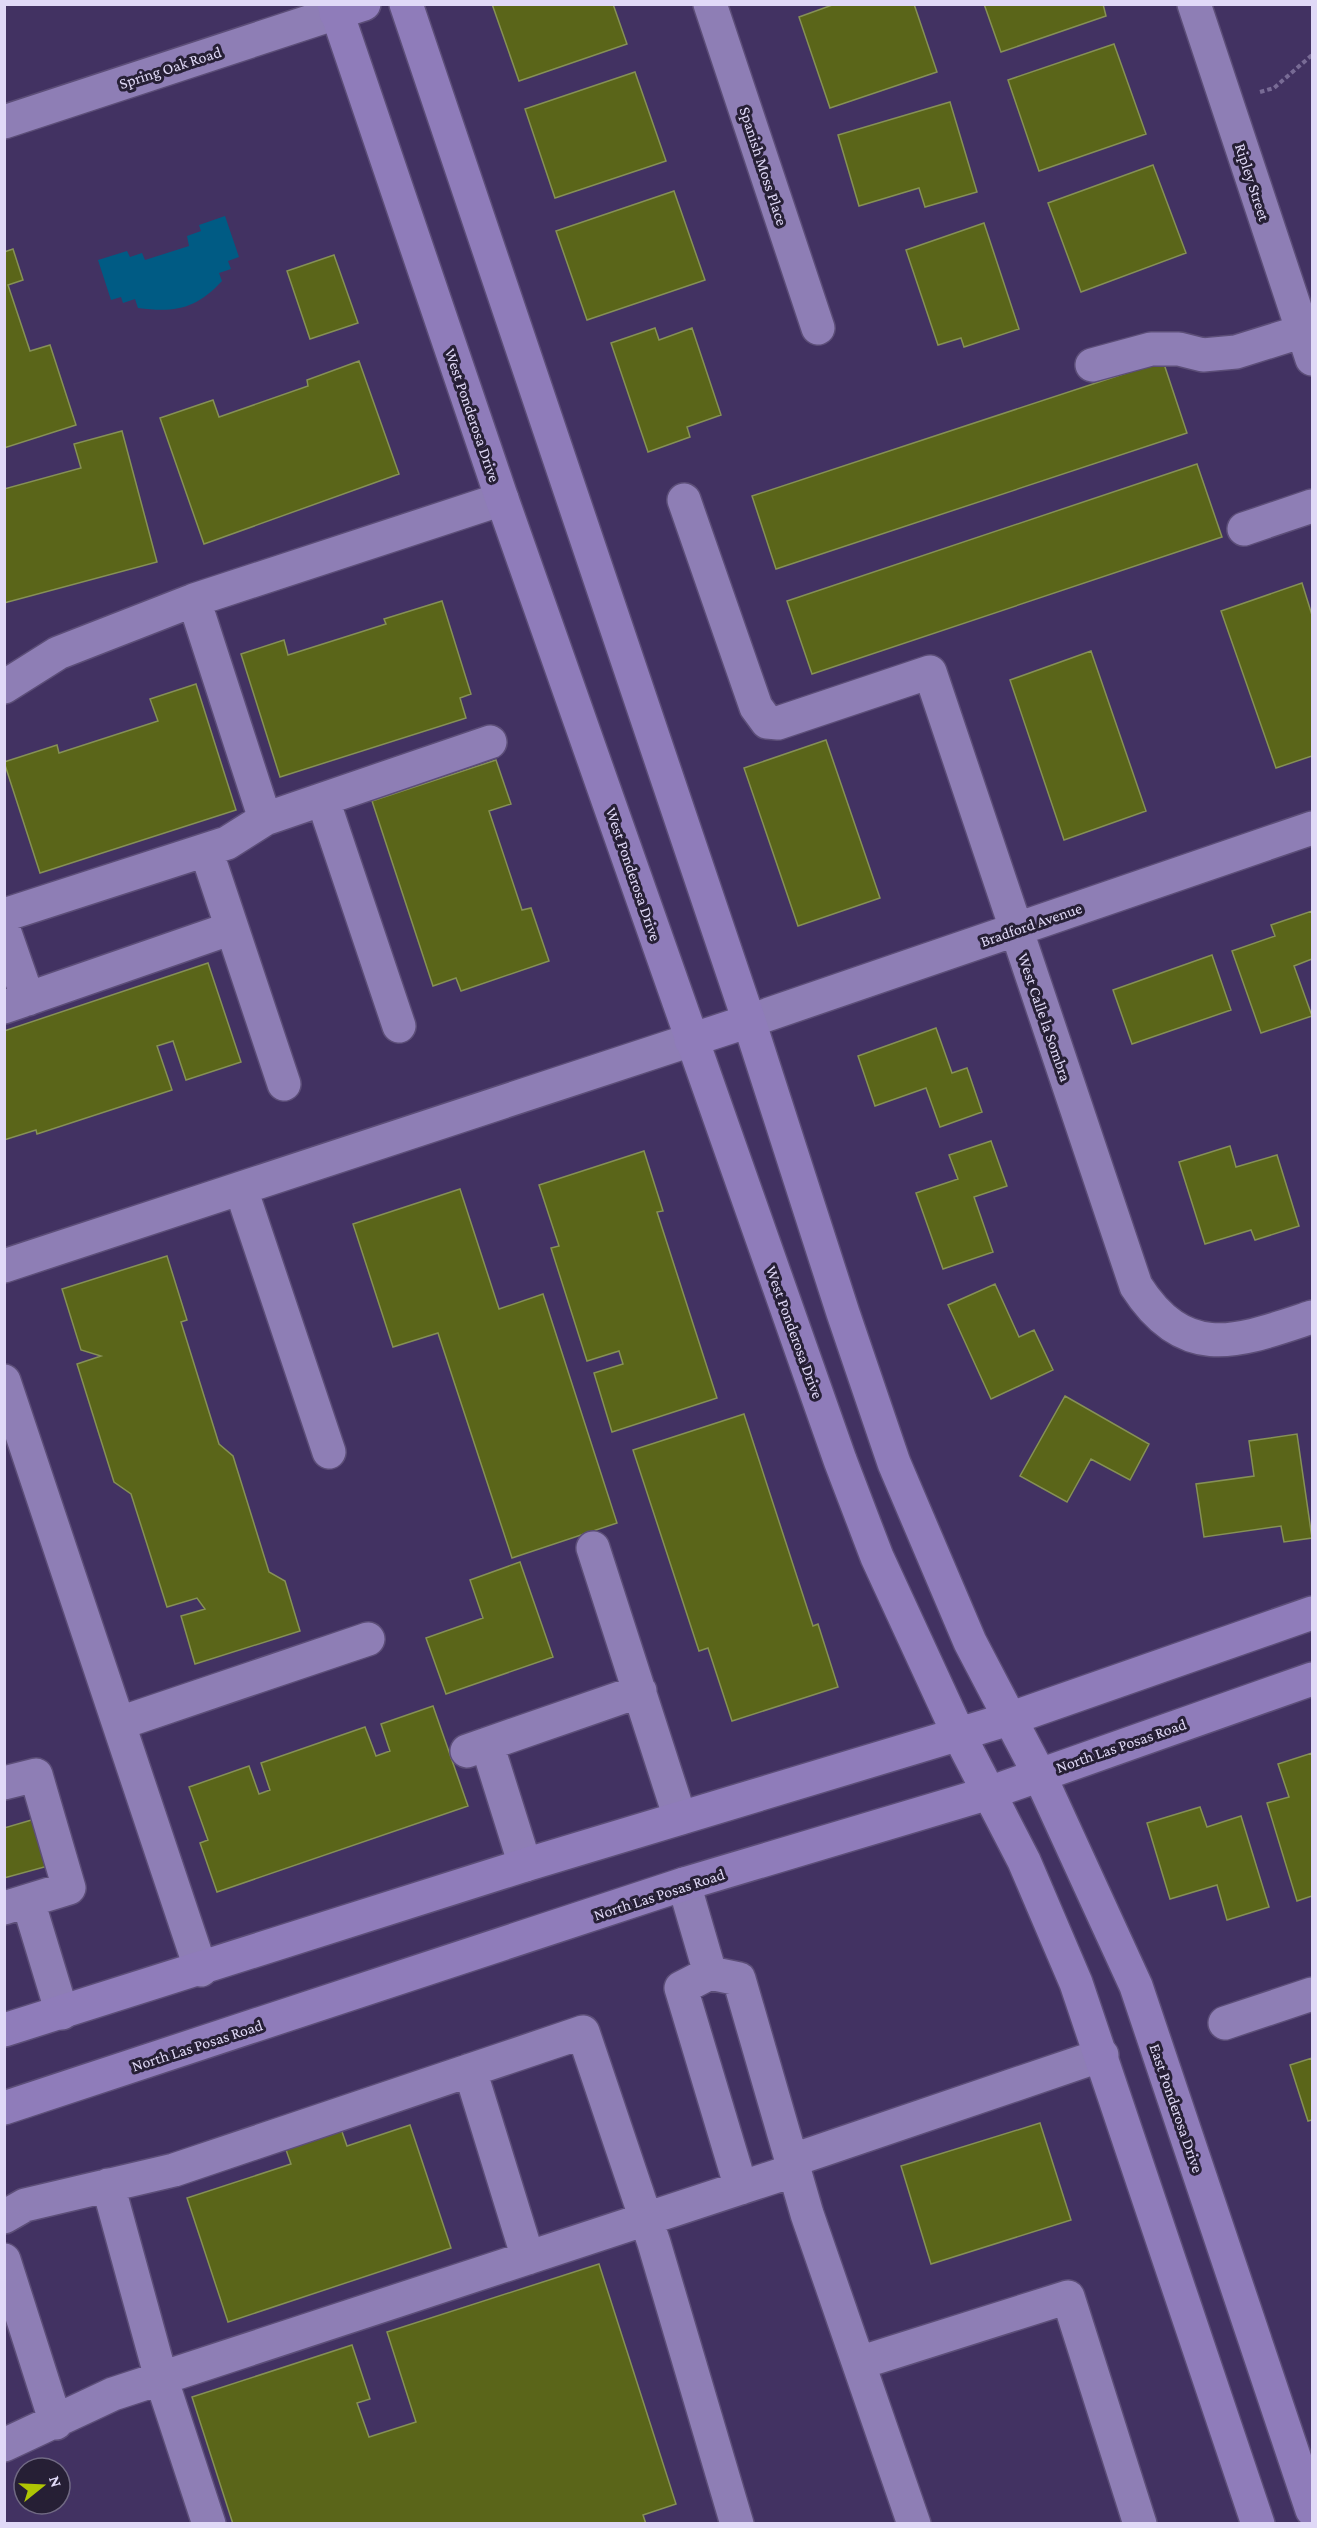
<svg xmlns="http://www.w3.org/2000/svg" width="1317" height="2528" font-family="'Crimson Pro',serif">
  <rect width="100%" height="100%" fill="#423262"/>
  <!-- water -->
  <path fill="#005b84" d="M225,216L239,257L228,261L231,269L219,273L222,281C196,309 175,313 138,308L135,299L123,303L121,297L111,300L98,260L127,251L130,257L142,253L145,260L189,246L187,236L201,231L199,225Z"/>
  <!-- building -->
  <path fill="#5a6519" stroke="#869156" stroke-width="1.5" d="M492,4H613L627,44L519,81Z
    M835,4H914L937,72L830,108L799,17Z
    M984,4H1103L1106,16L1001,52Z
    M1114,44L1146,134L1039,171L1008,80Z
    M635,72L666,161L555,198L525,109Z
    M950,102L977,192L925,207L919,188L859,206L838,135Z
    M1153,165L1186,253L1081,292L1048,203Z
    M674,191L705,280L587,320L556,231Z
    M984,223L1019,329L964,347L961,338L938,345L906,250Z
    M13,249L23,280L8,285L30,351L50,345L76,425L4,448V252Z
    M334,255L358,323L310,339L287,271Z
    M655,328L659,340L692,328L721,415L687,427L690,437L648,452L611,343Z
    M359,361L399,474L204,544L160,418L213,400L219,417L308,386L307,380Z
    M1163,361L1187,433L776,569L752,496Z
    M122,431L157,562L4,603V489L81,468L74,444Z
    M1197,464L1222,537L812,674L787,601Z
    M1302,583L1312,615V756L1276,768L1221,611Z
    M442,601L471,694L460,698L466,718L280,777L241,654L284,640L288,655L386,624L384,619Z
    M1091,651L1146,811L1064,840L1010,680Z
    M196,684L236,810L40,873L4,762L57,745L59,753L158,721L150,699Z
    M826,740L880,898L798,926L744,768Z
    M496,760L511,804L489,811L522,910L531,908L549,961L461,991L456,978L433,986L372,801Z
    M1312,911V959L1294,966L1312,1016L1261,1033L1232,951L1275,936L1271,925Z
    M1212,955L1231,1010L1132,1044L1113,990Z
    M208,963L241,1062L186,1080L173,1041L157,1046L172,1090L37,1134L36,1130L4,1140V1031Z
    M936,1028L952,1073L967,1068L982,1112L940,1127L926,1088L875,1106L858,1056Z
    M991,1141L1007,1186L974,1197L993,1252L943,1269L916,1193L958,1179L949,1155Z
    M1230,1146L1236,1167L1277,1155L1299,1226L1255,1240L1251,1230L1205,1244L1179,1162Z
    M644,1151L663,1211L657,1212L717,1398L612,1432L594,1373L623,1364L619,1351L587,1361L551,1248L559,1246L539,1185Z
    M460,1189L499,1309L543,1294L617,1523L512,1558L438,1333L393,1347L353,1224Z
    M167,1256L187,1320L181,1322L219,1444L233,1456L269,1572L285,1581L300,1631L195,1664L181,1616L205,1609L197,1598L167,1607L131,1494L114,1482L77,1364L101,1356L81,1350L62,1289Z
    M995,1284L1019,1337L1034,1330L1053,1370L991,1399L948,1305Z
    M1065,1396L1149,1444L1130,1480L1091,1459L1067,1502L1020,1476Z
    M744,1414L813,1626L818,1624L838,1687L732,1721L708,1648L699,1651L633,1450Z
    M1297,1434L1312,1538L1284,1542L1281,1526L1204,1537L1196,1484L1254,1476L1249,1441Z
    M520,1562L553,1657L446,1694L426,1638L483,1618L470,1580Z
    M433,1706L468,1806L217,1892L200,1843L208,1840L189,1787L249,1766L259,1794L270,1790L261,1763L365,1727L376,1756L390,1751L381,1724Z
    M1312,1753V1896L1297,1901L1267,1803L1289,1797L1278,1764Z
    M1200,1807L1207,1827L1241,1816L1269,1907L1227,1920L1217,1885L1170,1899L1147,1823Z
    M35,1819L48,1866L4,1878V1828Z
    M1312,2058V2120L1308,2121L1290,2065Z
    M1040,2123L1071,2220L931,2264L901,2166Z
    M410,2125L451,2248L228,2322L187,2198L291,2164L284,2144L340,2126L347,2146Z
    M599,2264L676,2504L643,2515L646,2524H233L192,2397L352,2345L370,2399L357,2403L369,2437L416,2422L387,2332Z"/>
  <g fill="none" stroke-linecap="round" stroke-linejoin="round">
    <!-- minor casing -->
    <g stroke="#5c4e78" stroke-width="36">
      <path id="minor" d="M710,4L818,328
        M1194,4L1312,359
        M4,122L336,13
        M1092,365L1151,349H1179L1203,355L1236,352L1303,331
        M684,500L756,707L767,722L778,723L930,672L1136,1286C1186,1364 1239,1341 1312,1317
        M1244,529L1312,506
        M194,600L265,819L490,742
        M4,687L58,653L194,600L502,499
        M323,800L399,1026
        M206,850L284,1084
        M4,915L227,843L265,819
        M4,930L28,999
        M4,1007L232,928
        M749,1021L1312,828
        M241,1189L329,1452
        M4,1266L691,1040
        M4,1381L201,1970
        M593,1548L680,1818
        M120,1723L368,1639
        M487,1744L525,1865
        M467,1751L640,1691
        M4,1783L36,1775L69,1888L4,1908
        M684,1884L710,1973L739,1979L807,2214L914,2524
        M28,1901L62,2013
        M710,1973L681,1988L741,2188
        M1225,2023L1312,1994
        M470,2070L528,2258
        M793,2160L1102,2055
        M108,2185L161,2378L209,2524
        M4,2217L25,2205L174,2170L583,2032L654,2243L737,2524
        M4,2260L56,2423
        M859,2363L1068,2297L1140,2524
        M4,2445L113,2394L795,2170"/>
    </g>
    <!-- major casing -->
    <g stroke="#5c4e78" stroke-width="36">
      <path id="major" d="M334,4L502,499L840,1460L877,1557L958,1733L1024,1861L1076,1983L1258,2524
        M406,4L749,1021L843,1313L894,1463L970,1642L1039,1774L1136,1986L1312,2510
        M336,13L364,4
        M691,1040L749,1021
        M4,2030L525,1865L1009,1719L1312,1613
        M4,2108L684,1884L989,1793L1312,1679"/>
    </g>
    <!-- path -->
    <path stroke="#786b95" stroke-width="4" stroke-dasharray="4.5 3" stroke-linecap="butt" d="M1260,92L1274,88L1312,55"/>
    <!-- minor -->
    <use href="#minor" stroke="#8e7eb5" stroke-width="33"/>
    <!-- major -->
    <use href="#major" stroke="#8f7cba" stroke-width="33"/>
  </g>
  <g text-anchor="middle" stroke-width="6" stroke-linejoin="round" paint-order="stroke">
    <!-- street labels -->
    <g font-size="16" fill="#e0d9f7" stroke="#261f35">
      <text transform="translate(170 67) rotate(-18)" y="6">Spring Oak Road</text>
      <text transform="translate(764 166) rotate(72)" y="6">Spanish Moss Place</text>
      <text transform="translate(1253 182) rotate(72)" y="6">Ripley Street</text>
      <text transform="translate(473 415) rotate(71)" y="6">West Ponderosa Drive</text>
      <text transform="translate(634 874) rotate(71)" y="6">West Ponderosa Drive</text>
      <text transform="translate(1031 924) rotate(-19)" y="6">Bradford Avenue</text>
      <text transform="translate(1045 1017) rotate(71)" y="6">West Calle la Sombra</text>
      <text transform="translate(795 1332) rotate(70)" y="6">West Ponderosa Drive</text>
      <text transform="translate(1121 1745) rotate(-19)" y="6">North Las Posas Road</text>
      <text transform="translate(659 1894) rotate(-18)" y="6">North Las Posas Road</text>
      <text transform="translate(197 2045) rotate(-18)" y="6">North Las Posas Road</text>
      <text transform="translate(1177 2108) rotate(71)" y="6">East Ponderosa Drive</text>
    </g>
  </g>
  <!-- border -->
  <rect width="1317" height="2528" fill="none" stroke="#e0d9f7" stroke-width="12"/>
  <!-- north arrow -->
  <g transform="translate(42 2486) rotate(72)"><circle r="28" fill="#261f35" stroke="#706983" stroke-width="1.5"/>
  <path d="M0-4.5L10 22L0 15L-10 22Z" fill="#afc504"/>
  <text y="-9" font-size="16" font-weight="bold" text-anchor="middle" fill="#e0d9f7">N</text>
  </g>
</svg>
